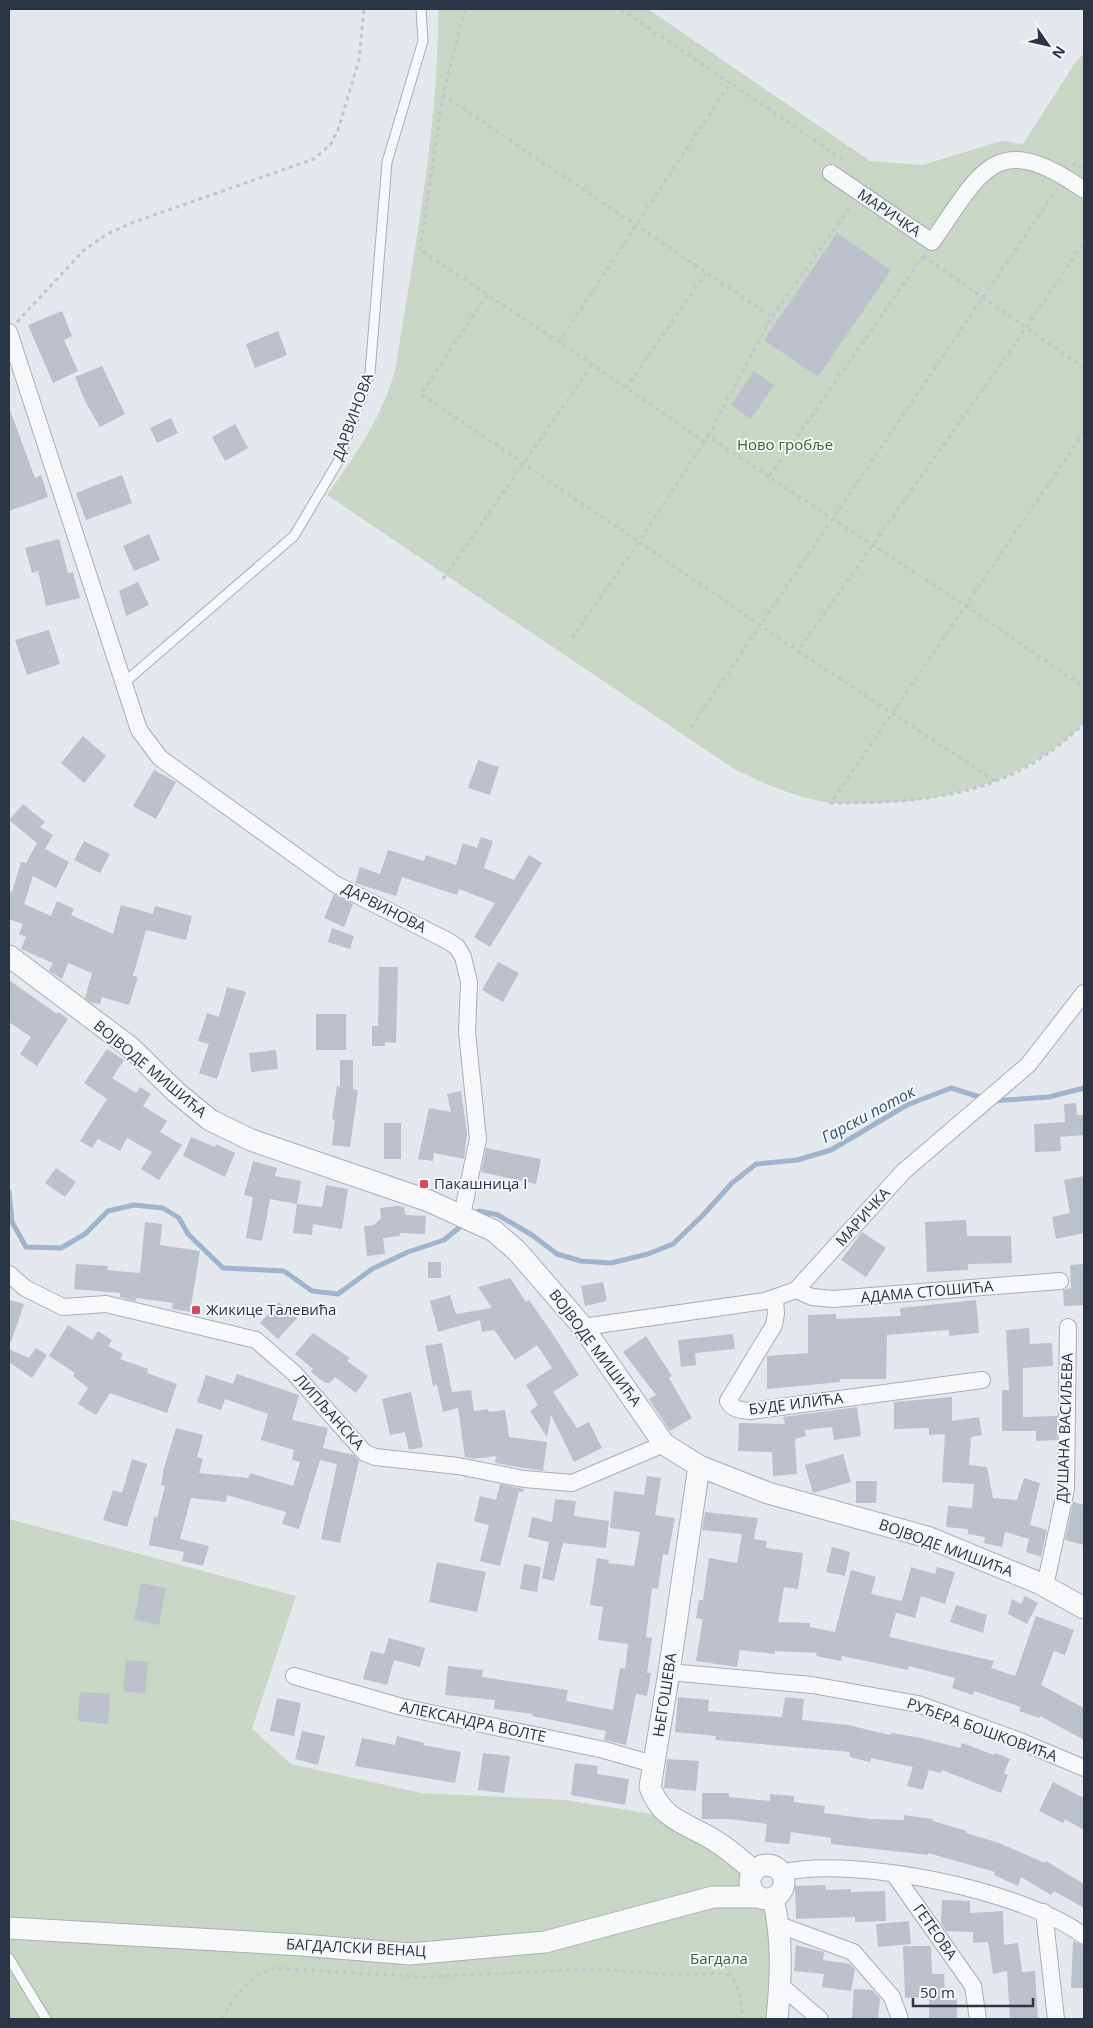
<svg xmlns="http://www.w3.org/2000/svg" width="1093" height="2028" font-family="'Open Sans',sans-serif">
  <rect width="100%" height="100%" fill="#e4e7ec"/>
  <!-- green -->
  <path fill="#c9d6c5" d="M438,9H648L870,161L923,165L1001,141L1023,144L1075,63L1084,53V723C1027,780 948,803 869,803C856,803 843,804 831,803C796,798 765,784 734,769L327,495C357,453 383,417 396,366C414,248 439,129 438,9Z
    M9,1519L296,1596L252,1729L291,1764L421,1793L566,1800L669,1817L751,1876L750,1887L767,1900L777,2019H9Z"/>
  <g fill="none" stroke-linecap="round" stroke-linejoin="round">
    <!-- stream -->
    <path stroke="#9fb4cc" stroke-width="5" d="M991,1101L1049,1097L1084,1088
      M9,1192L12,1222L26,1247L61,1248L85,1234L108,1211L134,1205L163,1208L179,1218L188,1234L223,1268L284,1271L312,1291L338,1294L372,1269L408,1252L444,1240L465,1223
      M474,1216L479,1211L498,1215L532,1235L557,1254L581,1261L611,1263L648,1254L673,1244L703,1215L732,1183L756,1164L797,1160L831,1150L907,1105L951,1088L983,1098"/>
  </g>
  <!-- building -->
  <path fill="#bbc0ca" d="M837,233L891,270L818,377L764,340Z
    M62,311L72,336L64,340L78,371L53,383L28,325Z
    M278,331L287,355L255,368L246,344Z
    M102,366L125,414L100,427L86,403L75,377Z
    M754,371L774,385L751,419L731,405Z
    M10,410L35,478L41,475L48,497L9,511Z
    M171,418L178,433L157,443L150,428Z
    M235,424L248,448L225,461L212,437Z
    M122,475L132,503L86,520L76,493Z
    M149,534L160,560L134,571L123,546Z
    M59,539L68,573L73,572L80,598L46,606L38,571L32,573L25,548Z
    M138,582L149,605L126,616L119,591Z
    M49,630L60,664L27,675L15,640Z
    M83,736L106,756L84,783L61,763Z
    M478,760L499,767L490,795L468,788Z
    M154,770L176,782L156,819L133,806Z
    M23,804L45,822L40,827L53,835L45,849L69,862L56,888L33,876L24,904L51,916L57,901L74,909L71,915L113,934L121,905L153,914L155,906L192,916L186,940L146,930L133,976L138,977L129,1005L102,997L100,1004L90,1002L85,998L92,973L68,963L62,979L49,971L53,963L21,949L26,937L19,934L23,924L9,919V891L12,892L21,862L26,863L37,843L9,820Z
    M481,837L493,841L484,868L514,880L529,855L542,863L490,947L474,937L495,903L459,889L457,895L402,877L396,896L355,883L360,867L380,874L388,850L424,861L426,855L456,865L463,843L477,848Z
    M84,841L110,854L100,873L74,860Z
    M334,894L353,904L344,927L324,918Z
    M332,928L354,936L350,949L328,942Z
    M498,962L519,973L503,1002L482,990Z
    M379,967H398L396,1043L385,1042V1046H372V1026H378Z
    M9,980L57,1014L58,1012L68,1019L37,1066L20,1054L31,1037L9,1022Z
    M227,987L246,992L217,1079L199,1073L209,1044L198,1041L207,1013L219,1017Z
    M316,1014H346V1050H316Z
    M107,1049L124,1060L112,1078L136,1093L140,1087L151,1094L143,1106L167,1121L160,1132L182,1145L159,1180L141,1169L152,1152L127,1138L120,1151L98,1139L92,1148L80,1141L107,1099L84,1083Z
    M276,1050L278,1069L251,1072L249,1053Z
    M340,1060H353V1089L358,1090L350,1147L332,1145L335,1120L332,1119L337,1086L340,1087Z
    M461,1091L467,1133L464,1159L434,1153L433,1161L418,1159L429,1108L451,1112L447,1094Z
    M1076,1103L1077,1115H1084V1135L1060,1137L1061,1151L1035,1152L1034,1124L1065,1122L1064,1104Z
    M384,1123H401V1159H384Z
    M191,1137L215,1147L216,1144L235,1153L225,1177L183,1156Z
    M486,1148L541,1159L536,1184L481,1172Z
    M253,1161L277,1168L275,1176L301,1181L297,1204L270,1199L262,1241L246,1238L253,1197L244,1195Z
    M56,1168L76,1182L65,1197L45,1183Z
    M1084,1176V1233L1056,1239L1052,1217L1070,1213L1064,1180Z
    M326,1185L348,1189L342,1229L313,1224L312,1235L293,1233L297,1204L322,1207Z
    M397,1206L404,1207L405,1215L426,1216L425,1234L400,1233V1236L383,1238L385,1254L367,1256L364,1226L374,1225L381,1218L380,1208Z
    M966,1220L967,1236H1011L1012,1263L968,1264V1270L927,1272L925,1222Z
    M145,1222L162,1224L160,1245L200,1251L190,1312L172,1309L173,1303L137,1298L135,1301L120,1297V1293L74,1289L76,1264L108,1266L107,1270L140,1273Z
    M862,1232L886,1248L866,1277L841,1260Z
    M428,1262H441V1278H428Z
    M1084,1264V1305L1064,1306L1063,1290L1071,1288L1070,1265Z
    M510,1278L526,1302L529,1300L550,1330L579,1375L553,1392L577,1428L589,1422L602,1448L574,1462L551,1415L547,1437L530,1411L538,1405L526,1385L552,1368L537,1345L515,1360L494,1330L482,1332L480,1320L438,1332L430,1301L450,1295L456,1314L492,1308L478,1287Z
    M603,1282L607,1301L585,1306L581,1286Z
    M9,1300L24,1304L11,1342H9Z
    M976,1300L979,1333L949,1336V1330L887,1335L886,1379H840V1382L767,1389V1356L808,1353V1315L836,1314V1319L901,1316L900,1308Z
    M279,1302L297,1318L278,1339L260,1323Z
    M68,1325L92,1340L98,1331L112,1340L108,1346L123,1354L120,1359L148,1369L147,1373L177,1384L167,1413L110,1393L96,1415L78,1404L88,1388L73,1376L75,1373L49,1356Z
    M1029,1328L1030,1344L1052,1343L1053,1366L1023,1368V1417L1057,1416V1440L1036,1441V1431H1002V1390H1009L1006,1330Z
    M313,1333L350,1358L347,1361L368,1376L356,1393L335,1377L330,1383H325L311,1372L313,1369L295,1354Z
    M733,1334L735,1349L695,1353L696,1365L681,1367L678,1340Z
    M646,1336L672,1376L669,1378L692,1418L670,1431L649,1399L656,1395L623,1352Z
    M442,1343L452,1392L471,1390L474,1411L488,1409L489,1412L505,1410L509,1437L547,1442L543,1471L495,1463L496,1456L474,1459L465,1457L458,1408L443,1412L437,1385L433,1386L425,1346Z
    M36,1348L47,1355L32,1378L9,1362V1349L29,1358Z
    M237,1374L299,1395L292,1420L328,1428L323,1448L354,1455L359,1461L340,1543L321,1539L337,1464L320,1460L299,1529L282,1524L286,1512L227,1495L226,1502L191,1498L180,1539L209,1546L203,1566L182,1561L184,1552L149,1545L154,1517L157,1518L165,1486L161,1485L164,1468L176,1428L203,1435L197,1457L203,1459L199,1473L248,1478L250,1473L293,1486L300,1462L292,1460L294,1450L261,1440L268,1414L225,1399L221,1410L197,1402L206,1375L233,1384Z
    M411,1392L423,1447L409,1450L405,1432L390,1435L382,1399Z
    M952,1397V1421L979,1417L982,1435L971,1437L969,1465L987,1467L993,1498L1017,1500L1024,1478L1040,1483L1030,1525L1047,1530L1041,1557L1026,1552L1029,1539L1005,1532L1002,1547L984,1543L985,1537L968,1534V1529L946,1527L948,1506L972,1508L974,1484L942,1482L945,1434L929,1435V1428L894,1429V1402Z
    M857,1407L861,1436L834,1440L832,1427L805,1430L806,1436L795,1439L797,1474L773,1476L772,1452L738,1451L739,1423L785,1424L783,1417Z
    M843,1454L851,1482L813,1493L805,1465Z
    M132,1459L147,1464L127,1527L103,1520L113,1490L122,1493Z
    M647,1476L661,1478L655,1515L675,1518L668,1555L663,1554L658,1589L652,1588L646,1637L652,1638L647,1673H651L647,1696L636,1694L626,1745L604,1740L606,1731L532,1716L533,1714L494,1709L495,1700L445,1695L448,1666L483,1670L482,1677L568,1690L566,1701L613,1710L620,1668L625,1669L628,1644L598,1640L603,1607L590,1605L597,1558L609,1560L608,1563L634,1566L640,1532L610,1528L614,1491L644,1495Z
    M856,1481H877L876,1503H856Z
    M500,1484L524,1489L523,1492L519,1491L500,1566L480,1561L489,1525L474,1521L480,1496L496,1500Z
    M555,1499L576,1501L574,1516L609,1521L606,1548L563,1543L554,1581L542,1578L549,1542L528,1537L532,1517L552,1522Z
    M1073,1502L1084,1505V1545L1065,1540Z
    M705,1512L758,1518L754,1539L767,1541L766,1548L803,1553L798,1589L784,1587L778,1622L810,1623V1627L835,1632L851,1570L876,1577L871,1594L902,1601L911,1567L935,1574L937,1567L955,1572L945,1604L921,1596L915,1618L896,1613L889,1637L994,1661L991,1668L1015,1676L1036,1616L1074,1630L1065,1655L1054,1651L1041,1685L1084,1708V1740L1040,1716V1718L1019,1711L1021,1707L974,1691L973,1695L952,1688L955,1678L909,1666L908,1670L842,1656L841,1661L816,1656L817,1653L775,1651V1654L740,1650L737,1667L696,1661L703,1619L696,1618L699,1600H703L709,1558L737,1563L742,1534L702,1530Z
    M832,1547L850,1552L845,1576L826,1572Z
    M437,1562L486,1572L477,1612L429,1602Z
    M524,1564L541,1567L537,1592L520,1589Z
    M141,1583L166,1588L159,1625L134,1620Z
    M1025,1596L1038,1603L1027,1624L1008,1614L1012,1599L1021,1604Z
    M956,1605L987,1615L983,1633L950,1622Z
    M389,1638L425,1648L420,1667L394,1660L387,1685L363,1679L371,1651L384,1654Z
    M126,1660L148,1662L145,1694L123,1691Z
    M80,1692L110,1694L108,1724L78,1721Z
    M678,1697L709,1700L708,1711L782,1717L785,1697L804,1699L802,1720L848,1725L890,1735L891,1733L921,1738L960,1748L962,1743L994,1755L995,1753L1010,1759L1004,1773L1008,1775L1001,1793L942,1770L941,1773L929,1770L923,1790L907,1786L913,1767L871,1758L870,1762L849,1757L850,1752L715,1740L716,1736L675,1732Z
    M277,1698L301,1703L294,1736L270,1731Z
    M302,1731L325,1736L318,1765L295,1759Z
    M397,1736L424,1743L423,1745L461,1752L455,1783L355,1766L362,1738L395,1745Z
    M483,1753L510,1756L504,1793L478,1790Z
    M667,1759L699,1761L696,1791L664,1788Z
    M575,1763L598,1766L597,1774L629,1779L625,1805L571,1795Z
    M1053,1782L1084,1798V1830L1065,1819L1063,1823L1039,1811Z
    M702,1793H729V1797L770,1801V1794L794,1796V1802L825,1806L824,1813L870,1819L904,1820V1815L933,1819V1821L967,1831L966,1833L999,1843L1045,1863L1046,1861L1084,1884V1908L1054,1891L1051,1895L1021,1877L1018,1886L994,1875L995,1872L928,1853V1855L831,1844V1838L791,1832L789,1844L765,1842L767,1824L729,1819H702Z
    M825,1885L826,1890L851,1889V1892L885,1891L886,1921L855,1922V1917L796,1919L795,1886Z
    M942,1900L970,1901V1913L1003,1911L1004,1945L1018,1943L1022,1972L1035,1971L1038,2019H1010L1007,1971L993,1974L988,1942L973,1943V1932L946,1931L941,1923Z
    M909,1921L911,1944L878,1947L876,1924Z
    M1073,1941L1084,1946V1988H1071Z
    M796,1945L824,1952L823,1960L850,1964L855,1969L851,1991L822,1987L824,1974L794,1971Z
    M903,1946H931L932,1974H944L945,1999H957V2019H929V1997L905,1998Z
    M854,1989L872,1990L880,1998L878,2019L852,2018Z"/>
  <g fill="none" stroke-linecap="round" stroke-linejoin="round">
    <!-- service casing -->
    <g stroke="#a9aeb7" stroke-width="11">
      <path id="service" d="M125,682L294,536L339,460L370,373L387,162L423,41L421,9
        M9,1958L46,2019"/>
    </g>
    <!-- minor casing -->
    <g stroke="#a9aeb7" stroke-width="18">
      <path id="minor" d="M831,173L932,242C982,170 996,128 1084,190
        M9,332L139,730L160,758L335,884L448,941L457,947L463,957L469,982L467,1032L478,1139L462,1215
        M9,1274L25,1288L63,1307L106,1304L256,1340L294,1373L365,1453L375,1457L458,1466L524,1479L572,1483L664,1444
        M796,1290L812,1297L833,1299L1060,1281
        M775,1298L776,1314L774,1325L728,1401C733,1410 740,1410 750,1411L982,1380
        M583,1327L765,1301L796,1290L904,1171L1028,1065L1084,993
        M1045,1586L1066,1489L1068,1327
        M669,1672L812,1685L918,1704L1020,1741L1084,1768
        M294,1676L402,1707L604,1750L653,1764
        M781,1873C853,1855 1026,1891 1084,1936
        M894,1874L973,1986L978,2019
        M1044,1912L1056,2019
        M779,1925L853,1952L892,1997L900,2019
        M780,1985L820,2019"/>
    </g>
    <!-- tertiary casing -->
    <g stroke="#a9aeb7" stroke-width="23">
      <path id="tertiary" d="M9,956L130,1047L176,1092L210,1120L251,1140L429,1201L494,1231L517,1251L583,1327L664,1444L699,1466L768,1493L927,1537L1039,1583L1084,1608
        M699,1466L669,1672L650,1787C663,1822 688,1823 717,1842C730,1850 742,1861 754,1871
        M750 1882a17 17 0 1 1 34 0a17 17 0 1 1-34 0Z
        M773,1899C783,1938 781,1979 777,2019
        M9,1928L302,1945L410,1954L545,1942L713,1897H757"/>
    </g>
    <!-- path -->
    <path stroke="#c2c5cb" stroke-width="3" stroke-dasharray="4 4" stroke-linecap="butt" d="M465,9L443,95L772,317
      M621,9L842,159
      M443,95L420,250L559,342
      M1073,166L1075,163L1084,169
      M923,256L769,477L966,606L1084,687
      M923,256L1084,368
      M487,295L421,394L639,542L572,638
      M17,322L83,251L107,234L134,222L314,159L331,144L338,130L359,60L364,9
      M626,388L706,273
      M1084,432L831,803C929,803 1011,796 1084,723
      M708,436L772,317L851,206
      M705,442L559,342L730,83
      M769,477L708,436L639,542L798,651
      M443,579L592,365
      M691,727L1056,190
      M995,781L798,651L1026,328L1084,242
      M222,2019C235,1995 247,1978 273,1968L422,1977L592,1969L679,1975L720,1973L731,1976C740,1989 742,2004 742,2019"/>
    <!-- service -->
    <use href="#service" stroke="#f7f8fa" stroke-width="9"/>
    <!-- minor -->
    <use href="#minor" stroke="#f7f8fa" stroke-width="16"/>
    <!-- tertiary -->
    <use href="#tertiary" stroke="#f7f8fa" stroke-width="21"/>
  </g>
  <!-- markers -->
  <g fill="#d1495b" stroke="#f4f6f9" stroke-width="2">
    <rect x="419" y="1179" width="10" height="10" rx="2.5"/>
    <rect x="191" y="1305" width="10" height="10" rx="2.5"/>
  </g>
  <g text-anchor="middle" stroke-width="4" stroke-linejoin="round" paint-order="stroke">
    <!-- street labels -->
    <g font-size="15" fill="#2b3445" stroke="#f4f6f9">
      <text transform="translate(889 213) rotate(34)" y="5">МАРИЧКА</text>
      <text transform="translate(353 417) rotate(-70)" y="5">ДАРВИНОВА</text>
      <text transform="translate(384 908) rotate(27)" y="5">ДАРВИНОВА</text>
      <text transform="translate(150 1069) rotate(40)" y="5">ВОЈВОДЕ МИШИЋА</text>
      <text transform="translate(863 1217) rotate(-48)" y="5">МАРИЧКА</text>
      <text transform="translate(927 1292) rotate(-5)" y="5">АДАМА СТОШИЋА</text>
      <text transform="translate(595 1348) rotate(53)" y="5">ВОЈВОДЕ МИШИЋА</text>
      <text transform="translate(796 1404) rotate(-7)" y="5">БУДЕ ИЛИЋА</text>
      <text transform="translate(329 1412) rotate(48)" y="5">ЛИПЉАНСКА</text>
      <text transform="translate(1065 1428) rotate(-88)" y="5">ДУШАНА ВАСИЉЕВА</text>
      <text transform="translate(946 1548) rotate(20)" y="5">ВОЈВОДЕ МИШИЋА</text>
      <text transform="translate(665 1695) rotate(-81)" y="5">ЊЕГОШЕВА</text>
      <text transform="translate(473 1722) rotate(12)" y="5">АЛЕКСАНДРА ВОЛТЕ</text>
      <text transform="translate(982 1730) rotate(20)" y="5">РУЂЕРА БОШКОВИЋА</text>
      <text transform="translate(935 1932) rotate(55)" y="5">ГЕТЕОВА</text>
      <text transform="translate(356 1948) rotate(3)" y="5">БАГДАЛСКИ ВЕНАЦ</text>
    </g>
    <!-- park labels -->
    <g font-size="15" fill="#3f6138" stroke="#f4f6f9">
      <text x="785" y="450">Ново гробље</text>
      <text x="719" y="1964">Багдала</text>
    </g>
    <!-- poi labels -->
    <g font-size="15" fill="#2b3445" stroke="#f4f6f9" text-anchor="start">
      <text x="434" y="1189">Пакашница I</text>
      <text x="206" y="1315">Жикице Талевића</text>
    </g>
    <!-- water labels -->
    <g font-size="16" font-style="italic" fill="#34527a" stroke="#f4f6f9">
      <text transform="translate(868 1114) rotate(-28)" y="6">Гарски поток</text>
    </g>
  </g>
  <!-- border -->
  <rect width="1093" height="2028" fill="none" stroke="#2b3445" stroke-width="20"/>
  <!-- north arrow -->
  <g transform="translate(1048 45) rotate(124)" stroke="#f4f6f9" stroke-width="4" paint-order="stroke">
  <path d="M0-4L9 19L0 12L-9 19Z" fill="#2b3445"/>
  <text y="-8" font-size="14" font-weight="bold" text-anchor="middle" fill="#2b3445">N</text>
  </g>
  <!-- scale -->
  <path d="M913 1998v8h120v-8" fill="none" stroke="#2b3445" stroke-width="2.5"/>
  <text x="920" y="1998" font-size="15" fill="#2b3445" stroke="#f4f6f9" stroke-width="4" paint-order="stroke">50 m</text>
</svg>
